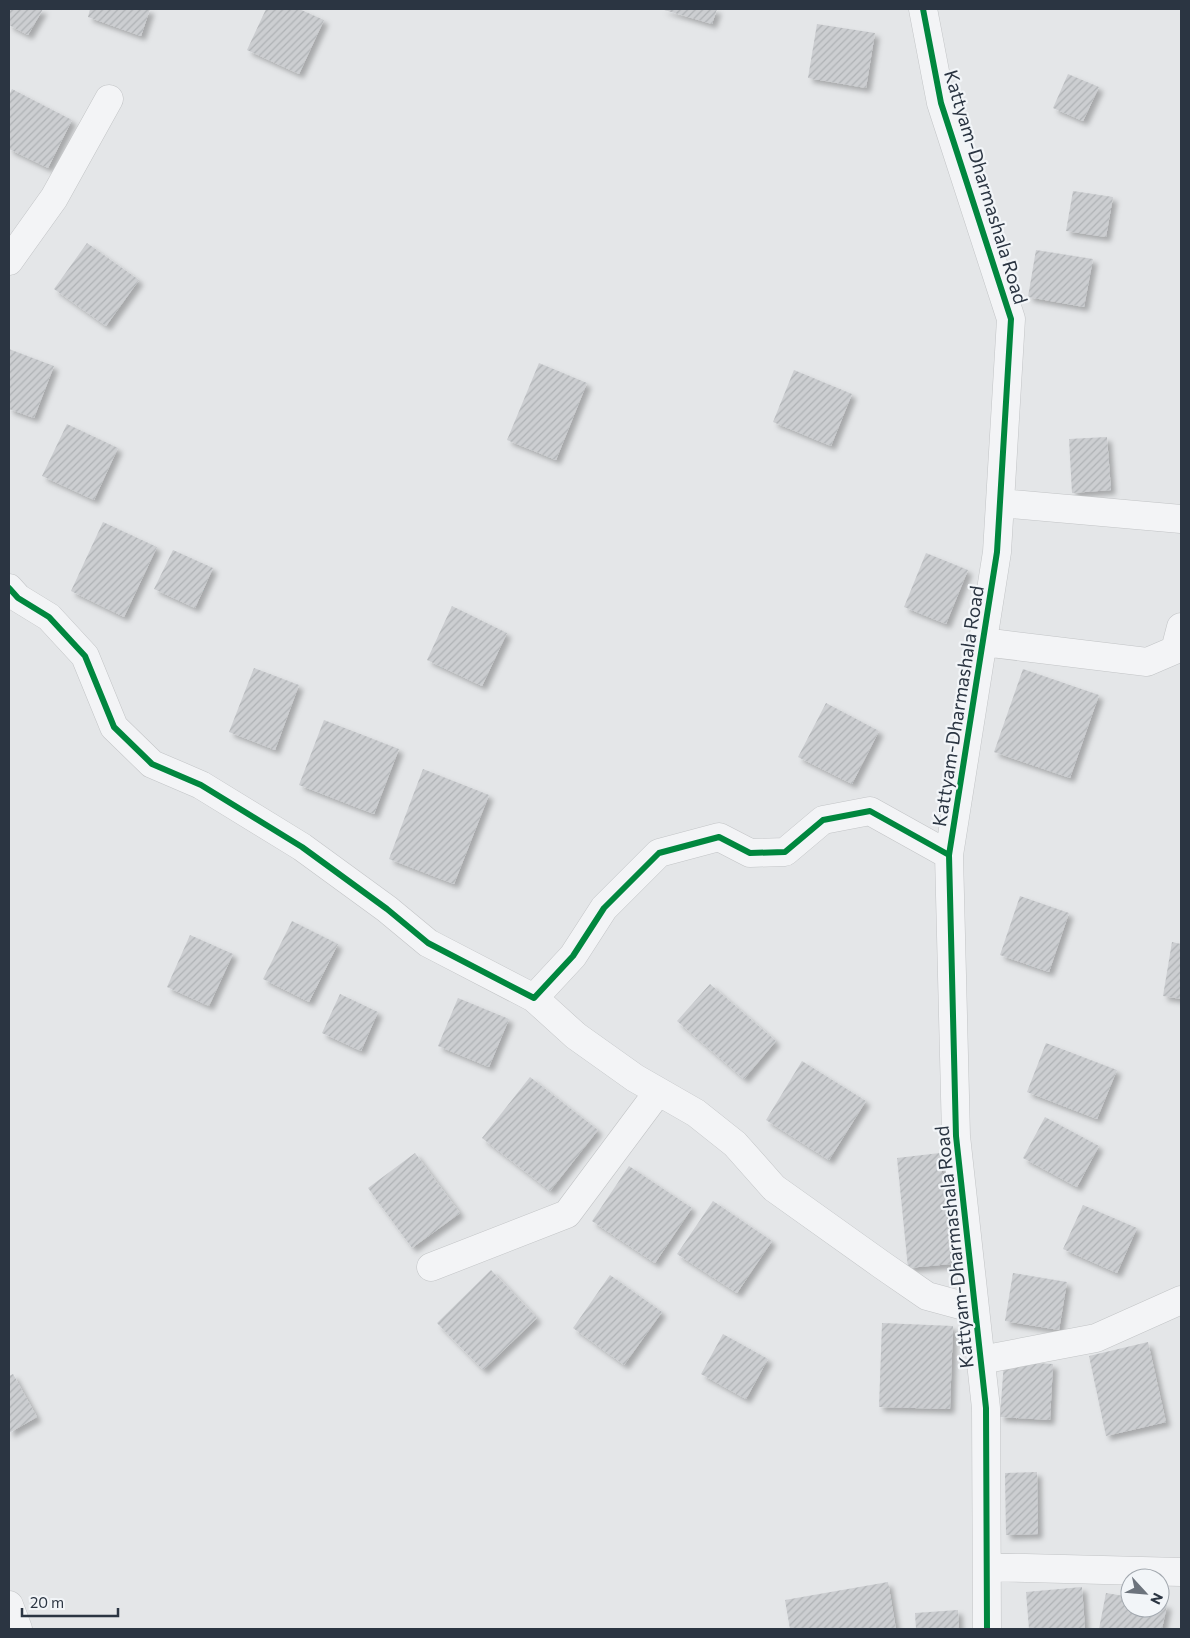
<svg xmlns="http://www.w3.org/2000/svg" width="1190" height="1638" font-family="Commissioner,sans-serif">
  <defs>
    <pattern id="building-hatch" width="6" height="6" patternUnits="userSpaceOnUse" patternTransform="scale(1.25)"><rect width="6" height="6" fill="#ccced1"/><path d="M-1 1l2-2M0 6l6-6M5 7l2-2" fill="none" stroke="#afb2b5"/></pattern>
    <filter id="shadow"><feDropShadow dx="4.5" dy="4.5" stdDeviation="2.5" flood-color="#0004"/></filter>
  </defs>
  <rect width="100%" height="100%" fill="#e4e6e8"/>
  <!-- building -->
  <path fill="url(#building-hatch)" filter="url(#shadow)" d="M9,9H43L28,35L9,25Z
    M90,9H150L141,36L88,17Z
    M266,9H299L324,20L299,74L247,50Z
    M661,9H717L712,24Z
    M817,24L875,33L866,88L808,78Z
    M1068,74L1099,87L1083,121L1053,108Z
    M12,89L72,120L48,168L9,149V95Z
    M1073,191L1113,197L1106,237L1066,231Z
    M87,243L139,280L106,326L54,289Z
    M1036,250L1093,259L1084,307L1028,297Z
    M9,349L54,366L34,418L9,409Z
    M539,363L587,383L556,460L507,440Z
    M794,370L852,394L831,446L773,422Z
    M67,424L118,448L94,500L42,476Z
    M1107,437L1111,490L1072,493L1069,439Z
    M103,522L157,547L124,617L71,591Z
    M173,550L213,568L195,608L154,589Z
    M926,553L968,570L946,624L904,607Z
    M452,606L507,633L482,686L427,660Z
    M254,668L299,685L275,750L229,732Z
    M1023,669L1099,695L1070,778L994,752Z
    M826,703L879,731L852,784L798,757Z
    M324,720L399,749L374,814L299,785Z
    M423,769L489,795L454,884L389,859Z
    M1020,896L1069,913L1049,972L1000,955Z
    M292,921L338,944L309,1002L263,979Z
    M190,935L233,954L209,1006L167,987Z
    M1172,942L1181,944V999L1163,996Z
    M710,984L776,1041L744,1079L677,1021Z
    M340,994L378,1012L361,1051L322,1033Z
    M458,998L509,1019L489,1067L438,1046Z
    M1046,1043L1117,1070L1097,1119L1027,1092Z
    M802,1061L866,1101L829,1160L766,1120Z
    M530,1077L598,1130L550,1191L482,1138Z
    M1045,1117L1099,1146L1077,1187L1023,1158Z
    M415,1153L460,1213L412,1248L368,1188Z
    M940,1153L951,1264L908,1268L897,1158Z
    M629,1166L692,1208L655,1263L592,1221Z
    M713,1201L772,1241L737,1293L677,1254Z
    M1083,1205L1137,1228L1117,1273L1063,1249Z
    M491,1270L537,1318L483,1370L437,1323Z
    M1013,1273L1067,1282L1059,1330L1005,1321Z
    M610,1275L662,1312L624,1365L573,1328Z
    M882,1323L953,1326L950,1409L879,1407Z
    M723,1334L768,1359L746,1399L701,1374Z
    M1148,1342L1166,1422L1106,1436L1089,1356Z
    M1004,1361L1053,1364L1050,1420L1000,1417Z
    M13,1374L37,1417L9,1433V1376Z
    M1037,1472L1038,1534L1006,1535L1005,1473Z
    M888,1582L896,1629H790L785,1600Z
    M1082,1587L1085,1629H1029L1026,1592Z
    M1106,1593L1130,1597V1608H1160V1603L1167,1605L1162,1629H1099Z
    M958,1610L959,1629H916L915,1613Z"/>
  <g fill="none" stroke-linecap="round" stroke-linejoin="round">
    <!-- street casing -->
    <g stroke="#c2c4c6" stroke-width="29">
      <path id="street" d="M923,9L941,103L1011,319L997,552L949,855L956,1136L986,1408L987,1629
        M9,261L54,198L109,99
        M1000,503L1181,519
        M9,588L18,598L49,617L85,656L114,727L152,764L201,785L302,847L387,909L428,943L534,998L573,956L604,908L659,853L719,837L750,853L785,852L823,820L870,811L949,855
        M983,642L1147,662L1175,650L1181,627
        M534,998L576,1036L635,1078L696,1113L735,1144L774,1188L882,1265L927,1296L975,1309
        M431,1267L567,1214L658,1092
        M981,1360L1096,1338L1181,1300
        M987,1567L1181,1572
        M9,1605L18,1629"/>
    </g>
    <!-- street -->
    <use href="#street" stroke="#f3f4f6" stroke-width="28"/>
    <!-- cycleway casing -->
    <g stroke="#f2f5f8" stroke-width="9">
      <path id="cycleway" d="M923,9L941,103L1011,319L997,552L949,855L956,1136L986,1408L987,1629
        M9,588L18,598L49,617L85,656L114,727L152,764L201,785L302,847L387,909L428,943L534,998L573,956L604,908L659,853L719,837L750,853L785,852L823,820L870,811L949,855"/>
    </g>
    <!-- cycleway -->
    <use href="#cycleway" stroke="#00873e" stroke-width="6"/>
  </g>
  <g text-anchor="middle" stroke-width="4.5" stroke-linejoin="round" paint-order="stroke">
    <!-- street labels -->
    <g font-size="19" fill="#2b3542" stroke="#f2f5f8">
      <text transform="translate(986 187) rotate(73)" y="7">Kattyam-Dharmashala Road</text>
      <text transform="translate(958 706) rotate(-81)" y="7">Kattyam-Dharmashala Road</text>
      <text transform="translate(954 1247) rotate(-96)" y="7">Kattyam-Dharmashala Road</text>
    </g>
  </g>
  <!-- border -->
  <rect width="1190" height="1638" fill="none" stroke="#2b3542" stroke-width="20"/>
  <!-- north arrow -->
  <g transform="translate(1145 1593) rotate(116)"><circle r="24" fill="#f2f5f8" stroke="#a2a8af"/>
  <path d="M0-4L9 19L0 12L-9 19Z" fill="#6c737c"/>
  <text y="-8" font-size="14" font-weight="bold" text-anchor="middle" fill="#2b3542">N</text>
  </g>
  <!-- scale -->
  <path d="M22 1608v8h96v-8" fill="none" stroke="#2b3542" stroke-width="2.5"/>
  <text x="30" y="1608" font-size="15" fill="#2b3542" stroke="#f2f5f8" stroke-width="4" paint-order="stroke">20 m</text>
</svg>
